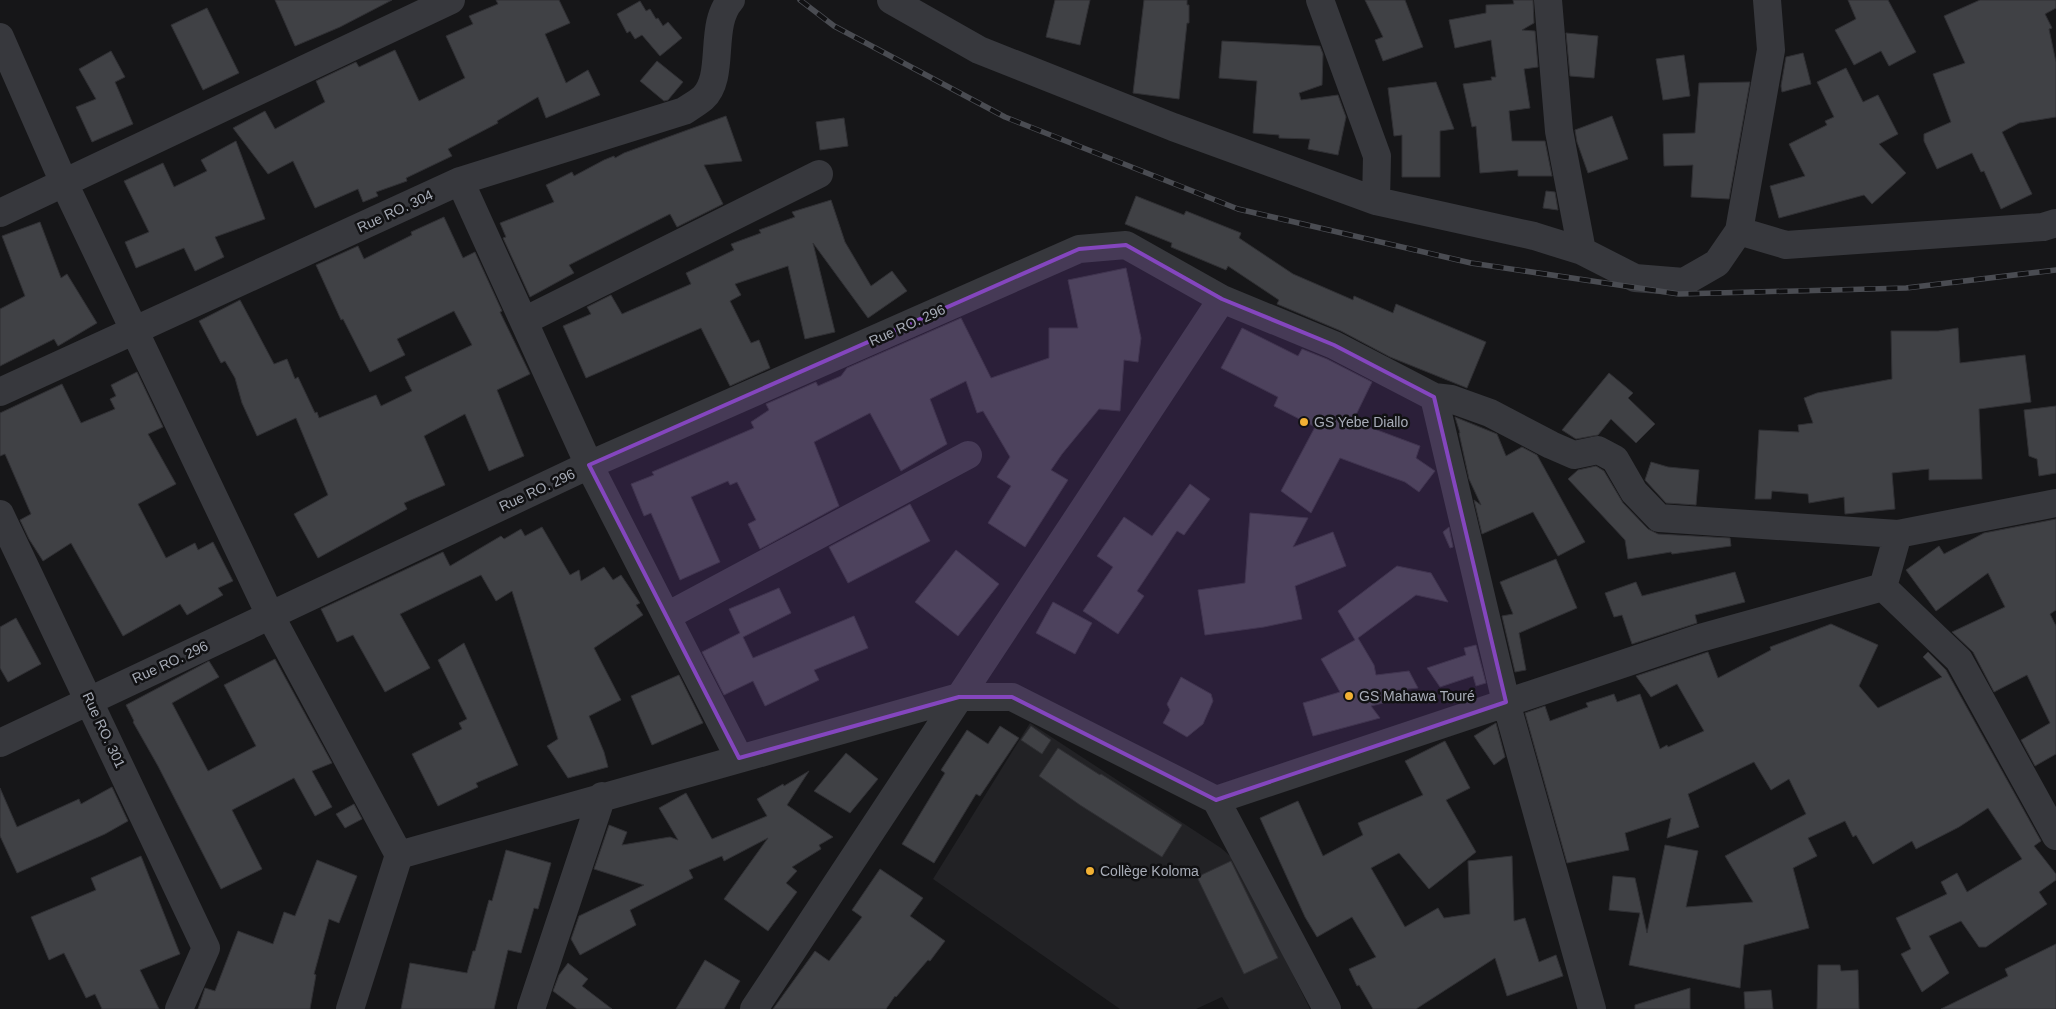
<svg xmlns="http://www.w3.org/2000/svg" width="2056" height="1009" font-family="Helvetica,sans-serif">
  <rect width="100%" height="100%" fill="#161618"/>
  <!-- built -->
  <path fill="#222225" d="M1030,723L1221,848L1237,862L1310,1009H1229L1222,997L1196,1009H1120L933,879Z"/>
  <!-- building -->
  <path fill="#404145" stroke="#303034" d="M275,0H392L340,27L295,46Z
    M496,0H559L570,23L545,34L566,83L588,70L600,95L546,118L538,97L497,121L498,123L448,149L452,156L406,178L407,181L376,192L378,196L363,202L358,189L315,208L293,161L268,174L233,128L265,111L275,129L325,102L316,81L356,62L359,67L395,50L419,101L465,78L446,36L473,24L469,16L498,4Z
    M1055,0H1090L1080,45L1046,37Z
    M1144,0H1187V5H1189V23H1187L1179,99L1133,93Z
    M1365,0H1405L1423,47L1383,61L1375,40L1383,37Z
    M1513,0H1533L1534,23L1522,30L1535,31L1538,67L1524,69L1530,108L1509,111L1512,141H1545L1552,176H1518V170L1480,173L1476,126L1472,127L1463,84L1492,80L1491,77H1496L1491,40L1455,48L1449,20L1486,13V5L1514,4Z
    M1848,0H1888L1916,52L1889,66L1881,51L1854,65L1835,30L1856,19Z
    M1980,0H2056V8L2045,14L2052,28L2049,29L2056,62V117L2019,123L2002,132L2032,194L2001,209L1984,171L1981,172L1972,153L1937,169L1924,141V134L1951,122L1933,74L1965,63L1944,16Z
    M640,1L646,11L650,9L656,19L658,18L663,26L668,22L682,38L660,56L642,35L635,39L630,31L627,33L617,14Z
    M207,8L239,73L203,90L171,25Z
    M1566,33L1598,36L1594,78L1570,76Z
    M1222,41L1320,46L1323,54L1322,85L1299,93L1301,100L1338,95L1346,117L1338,155L1308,149L1310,139L1279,138V135L1253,133L1257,81L1219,78Z
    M111,51L125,77L115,82L133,124L92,142L76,107L96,99L79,69Z
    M1803,53L1811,84L1782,92L1781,86L1786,57Z
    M1684,55L1690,96L1663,100L1656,59Z
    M657,61L683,82L668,100L664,101L640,81Z
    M1846,68L1863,102L1878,95L1898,134L1879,144L1906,173L1872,204L1864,195L1779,218L1770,186L1805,176L1789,144L1827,125L1825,121L1834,117L1817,82Z
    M1436,82L1454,129L1440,131V177H1402V135L1394,136L1388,88Z
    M1750,82L1729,199L1691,197L1693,165L1664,166L1663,134L1695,133L1699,83Z
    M726,116L742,161L704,165L723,204L677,227L670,214L569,265L574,273L530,297L503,238L506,237L500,223L554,202L546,185L572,172L574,176L604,160L614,156L615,158L624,153Z
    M1612,116L1628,159L1588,173L1577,142L1575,130Z
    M844,118L848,146L820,150L816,122Z
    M236,141L265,219L215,237L224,257L195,271L184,248L136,268L125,242L149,232L124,181L163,163L174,187L207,171L201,160Z
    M1546,191L1555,192L1558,210L1543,208Z
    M1136,196L1184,215L1186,211L1241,233L1239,238L1293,274L1353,300L1354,296L1393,313L1396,304L1486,342L1467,388L1390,357L1341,331L1277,304L1279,300L1228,266L1226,270L1171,247L1172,243L1125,224Z
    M831,200L845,242L871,286L892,271L907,291L868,318L813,243L835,332L805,339L788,266L735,284L741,295L730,301L751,343L759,340L770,368L730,386L701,328L586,378L563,326L591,314L587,307L611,295L622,314L691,284L686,273L734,250L731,244L761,233L759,230L795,217L792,212Z
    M444,217L463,258L475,252L502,311L500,312L530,374L497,390L524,456L489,471L465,414L424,436L445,485L404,503L407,509L318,558L294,514L328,495L296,418L257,436L242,403L235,378L225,361L221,363L199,321L240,300L274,364L287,359L295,379L298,377L315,413L317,412L319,418L376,395L381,406L412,391L405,377L472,345L454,311L397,339L405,355L370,372L343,319L341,320L316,265L358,246L364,259L412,235L411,232Z
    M40,222L61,278L67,274L97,323L58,346L54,339L0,366V309L25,296L2,236Z
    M1126,268L1141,338L1138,362L1124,360L1120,411L1099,409L1062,454L1051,470L1068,480L1025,547L988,523L1011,486L997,477L1010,457L983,411L977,413L966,381L930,399L947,444L901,471L870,413L814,442L839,506L760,549L748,524L756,520L737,482L730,485L728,481L691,497L720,562L680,580L651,513L644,516L631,484L654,475L652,472L754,428L751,422L769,410L766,404L816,382L818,386L841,376L847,368L961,318L991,378L1049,358V328H1078L1068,280Z
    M1242,328L1298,356L1302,349L1327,359L1372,382L1353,421L1420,446L1416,458L1435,471L1419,492L1405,482L1340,458L1311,513L1281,491L1315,427L1274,406L1278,397L1221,368Z
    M1958,328L1960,363L2025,355L2031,402L1979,409L1982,479L1929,480V469L1892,473L1895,509L1845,514L1844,497L1809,503L1808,494L1772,491L1771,499H1755L1759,430L1799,432L1798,425L1813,423L1804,398L1817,393L1892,379L1891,331H1938Z
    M137,372L163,427L148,434L176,484L138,504L166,558L195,543L198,550L213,542L233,581L218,588L223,595L187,615L180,604L123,636L71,543L43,561L29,539L20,520L31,514L5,454L0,456V413L62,384L81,423L115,409L110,399L116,396L111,385Z
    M1609,373L1633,393L1628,398L1655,424L1636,443L1611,419L1598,435L1576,439L1562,430Z
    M2056,406V473L2039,476L2037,459L2029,456L2024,410Z
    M1455,417L1497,434L1506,456L1522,447L1537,455L1585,542L1558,556L1533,512L1482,534L1474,500L1481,505L1469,479L1459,433H1460Z
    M1651,462L1668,467L1699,470L1696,505L1666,503L1645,480Z
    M1596,466L1604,471L1623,503L1648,529L1658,534L1730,538L1731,546L1672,554L1671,552L1628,559L1625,540L1568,479L1578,470Z
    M1190,484L1210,499L1184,535L1177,531L1137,591L1144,596L1118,634L1083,611L1113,567L1097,556L1124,517L1152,536Z
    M910,504L930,541L848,583L829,547Z
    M1250,513L1308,518L1293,547L1333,532L1346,566L1295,586L1302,619L1264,627L1205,635L1198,590L1245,583Z
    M2056,519V610L2050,614L2056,626V754L2035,766L2021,740L2050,723L2027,675L1994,692L1973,652L1952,632L2005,607L1988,573L1936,611L1906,570L1939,546L1944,554L1984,533Z
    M542,527L570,575L579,570L581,581L604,567L613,580L621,575L640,603L636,605L643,615L594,648L621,700L589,716L604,752L608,767L568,778L547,746L558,739L512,591L496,601L481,575L400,614L430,668L385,692L353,635L337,642L321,609L443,552L450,566L501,536L504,539L521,529L525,536Z
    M1449,527L1453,547L1450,548L1443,532Z
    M956,550L999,584L958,636L915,602Z
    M1556,559L1577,608L1519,633L1526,670L1515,672L1502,616L1513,614L1500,582Z
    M1397,566L1431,573L1448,602L1416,595L1358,638L1374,665L1376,675L1409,671L1418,688L1381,692L1383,703L1371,706L1380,718L1313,736L1303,703L1340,692L1321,659L1355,640L1338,611Z
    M1735,572L1745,602L1695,615L1697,623L1632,644L1622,615L1614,617L1605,593L1636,582L1642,596Z
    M779,588L791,613L743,637L753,658L854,616L868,648L814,670L819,680L765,706L753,681L724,695L702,652L740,633L729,609Z
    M1053,602L1092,623L1075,654L1036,633Z
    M16,618L41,664L8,682L0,668V627Z
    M1831,624L1878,645L1859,686L1878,708L1942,677L1923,657L1928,652L1946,670L2041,841L2034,846L2056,874V880L2039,892L2047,904L1986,947H1979L1961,921L1929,936L1949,973L1922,992L1901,954L1911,949L1896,918L1947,894L1941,882L1957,873L1967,892L2022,859L1988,808L1959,827L1916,849L1912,841L1873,864L1856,835L1853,837L1845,821L1808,838L1817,856L1793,868L1809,928L1744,945L1740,988L1629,965L1640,913L1609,910L1613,876L1635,878L1647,933L1665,845L1698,851L1686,907L1753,902L1725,856L1806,814L1789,779L1771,790L1754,762L1688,794L1699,827L1667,838L1671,818L1625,833L1629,850L1567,863L1525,713L1545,706L1550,721L1588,707L1586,703L1602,698L1614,694L1617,702L1640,694L1660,749L1667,745L1668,747L1704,731L1677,684L1651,697L1636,676L1708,652L1718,678L1771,650L1770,647Z
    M464,643L518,765L476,783L478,787L438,806L412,754L462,729L459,723L467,719L438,660Z
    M1476,645L1486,683L1476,686L1473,676L1440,687L1427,668L1466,655L1464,648Z
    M275,659L332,763L312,771L332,807L315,816L294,778L232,810L262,869L221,889L158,766L133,722L134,721L126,705L209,661L219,677L172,703L208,771L256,746L224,685Z
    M679,675L703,723L652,745L631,696Z
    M1181,677L1211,694L1213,701L1203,724L1187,737L1163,723L1170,710L1167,704Z
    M1496,723L1505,757L1494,765L1474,736Z
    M1000,726L1019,738L980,796L976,794L934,863L902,844L945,773L941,770L967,730L988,744Z
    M1031,726L1051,740L1042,754L1021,740Z
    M1445,741L1470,788L1446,800L1476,852L1429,889L1399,853L1371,868L1405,927L1438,908L1444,918L1470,914L1468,861L1512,856L1514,921L1525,918L1539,962L1556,955L1563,976L1507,996L1495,958L1416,1009H1373L1359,985L1357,986L1349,969L1376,957L1352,917L1317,937L1305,917L1260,818L1298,801L1323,856L1363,835L1358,823L1423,795L1405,761Z
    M1058,748L1100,775L1101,774L1182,825L1162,857L1080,805L1039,776Z
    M846,753L878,779L850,813L814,791Z
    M809,771L787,805L833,837L819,845L821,849L792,867L797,871L786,883L797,892L768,931L724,899L768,838L724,861L722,856L689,870L693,878L630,910L636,925L580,955L571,939L579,916L644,885L594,869L609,825L627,832L622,845L670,837L678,840L659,808L686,793L712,839L767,816L757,799L783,784L784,786Z
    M112,787L128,821L105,834L17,873L0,836V788L17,827L79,799L81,804Z
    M354,804L362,819L345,828L336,814Z
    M506,850L551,863L538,909L534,908L521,953L508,950L494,1009H401L410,963L467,973L473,951H475L489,900L492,901Z
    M141,856L180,954L140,970L159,1009H102L95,994L86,998L64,953L49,960L31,917L96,890L91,878Z
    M317,860L357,876L339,923L329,919L314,974L316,975L310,1009H198L205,988L215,991L238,931L273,944L284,912L295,916Z
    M1231,861L1278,958L1244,974L1197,877Z
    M880,869L923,898L910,916L945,941L930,961L928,960L896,997L895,996L886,1009H773L815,951L829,961L862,917L852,910Z
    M2056,944V1009H1941L2008,976L2005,969Z
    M705,960L740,981L724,1009H676Z
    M568,963L588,979L582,986L612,1009H577L553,991L559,975Z
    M1818,965H1840L1841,971L1858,970L1859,1009H1817Z
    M1690,988V1009H1635V1005Z
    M1771,990L1773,1009H1745L1744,992Z"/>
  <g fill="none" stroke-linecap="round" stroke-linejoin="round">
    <!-- minor -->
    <path stroke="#37383d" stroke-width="28" d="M891,0L979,50L1173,127L1376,201L1377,156L1320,0
      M1548,0L1559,131L1582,251
      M0,37L64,183L270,615L399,855L959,697H1012L1216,800L1327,1009
      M460,181L589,465L739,758
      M1376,201L1534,236L1582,251L1635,278L1684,282L1717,263L1739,231L1786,245L2043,227L2056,223
      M0,213L451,0
      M1739,231L1771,50L1767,0
      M524,321L819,174
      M0,392L460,181L684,111C690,107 697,103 703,98C726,77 708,25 731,0
      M1434,397L1506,702L1592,1009
      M0,514L206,948L179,1009
      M1883,587L1898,534
      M667,616L968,455
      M0,743L589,465L1079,249L1126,245L1222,299L1334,345L1434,397L1451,399L1490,413L1551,445L1574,455L1598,450L1615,459L1634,492L1659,518L1898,534L2056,503
      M1216,800L1700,638L1883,587L1959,660L2056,836
      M350,1009L399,855
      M531,1009L602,796
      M754,1009L1222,299"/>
    <!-- rail casing -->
    <g stroke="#4a4c52" stroke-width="5.5">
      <path id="rail" d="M800,0L834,26L1005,117L1238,209L1471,263L1679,294L1906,288L2056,270"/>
    </g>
    <!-- rail -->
    <use href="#rail" stroke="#111113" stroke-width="4" stroke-dasharray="11" stroke-linecap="butt"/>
  </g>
  <!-- marked area -->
  <path fill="#8446be" fill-opacity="0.2" stroke="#8446be" stroke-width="4" stroke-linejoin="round" d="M1126,245L1222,299L1334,345L1434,397L1506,702L1216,800L1012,697H959L739,758L589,465L1079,249Z"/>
  <!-- markers -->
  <g fill="#f2b134" stroke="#111113" stroke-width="2">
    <circle cx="1304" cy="422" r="5"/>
    <circle cx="1349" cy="696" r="5"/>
    <circle cx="1090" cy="871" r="5"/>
  </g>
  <g text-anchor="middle" stroke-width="5" stroke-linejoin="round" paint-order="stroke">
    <!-- street labels -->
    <g font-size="14" fill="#a8adb8" stroke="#111113">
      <text transform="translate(395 211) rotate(-25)" y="5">Rue RO. 304</text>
      <text transform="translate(907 325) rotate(-24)" y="5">Rue RO. 296</text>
      <text transform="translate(537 490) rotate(-25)" y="5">Rue RO. 296</text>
      <text transform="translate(170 662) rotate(-25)" y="5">Rue RO. 296</text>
      <text transform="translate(104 730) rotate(65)" y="5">Rue RO. 301</text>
    </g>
    <!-- poi labels -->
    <g font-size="14" fill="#a8adb8" stroke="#111113" text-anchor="start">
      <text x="1314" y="427">GS Yebe Diallo</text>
      <text x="1359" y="701">GS Mahawa Touré</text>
      <text x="1100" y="876">Collège Koloma</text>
    </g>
  </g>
</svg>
